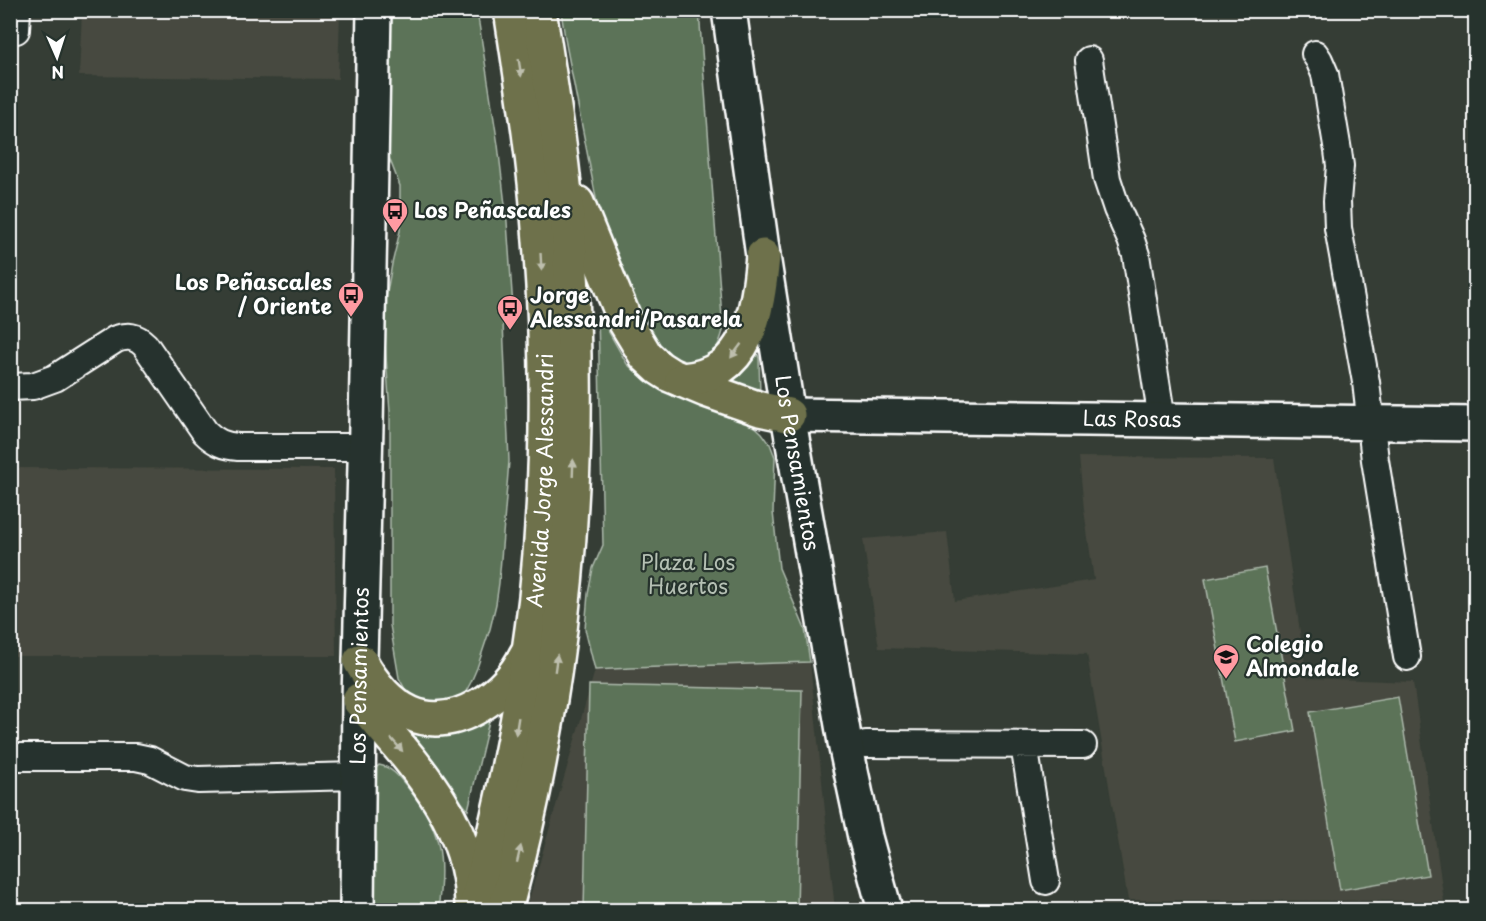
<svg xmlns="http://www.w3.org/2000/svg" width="1486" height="921" font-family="'Playpen Sans',sans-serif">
  <rect width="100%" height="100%" fill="#353d35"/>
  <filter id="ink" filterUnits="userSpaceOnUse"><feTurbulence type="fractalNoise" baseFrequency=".0167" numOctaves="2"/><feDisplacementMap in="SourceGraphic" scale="12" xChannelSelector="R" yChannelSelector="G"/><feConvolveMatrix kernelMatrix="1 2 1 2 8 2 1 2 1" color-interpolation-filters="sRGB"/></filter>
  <g filter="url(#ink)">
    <!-- built -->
    <path fill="#46493f" d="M82,11H340L338,79L79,76Z
      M1079,457L1274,458L1307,678L1413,682L1444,901L1128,900L1087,654L879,648L863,539L947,532L955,601L1094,580L1084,510Z
      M11,468L334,469L336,656H11Z
      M810,662L835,910H526L595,670L631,668Z"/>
    <!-- green -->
    <path fill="#5b7358" stroke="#adb9ac" stroke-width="1.5" d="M387,11H477L498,145L507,222L514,322L503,323L509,461L499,583L496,604L490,629L477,668L471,682L463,697L442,706L410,697L405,689L399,678L390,625V412L383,315L392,264L400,231V186L385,147Z
      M561,11H699L723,331C720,342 715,356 704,362C699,365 690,365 684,367L655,351L602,229L566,44Z
      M598,313L627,364L645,380L674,395L749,421L762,433L770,444L775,457L773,512L779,568L805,629L810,662L631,668L595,670L585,629L588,594L593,568L603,545Z
      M752,352L757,353L759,358L760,395L727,381Z
      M1265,568L1295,731L1235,742L1205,579Z
      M589,685L802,690L797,910H584Z
      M1398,697L1428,875L1340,890L1310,712Z
      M490,717L468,810L406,734V729C441,741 459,735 490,717Z
      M379,765C392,767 400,778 408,788C442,830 445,857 438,910H374V770Z"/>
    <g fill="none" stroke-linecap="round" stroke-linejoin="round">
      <!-- street casing -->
      <g stroke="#fff" stroke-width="30">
        <path id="street" d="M16,30L17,10
          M1315,54L1319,60L1325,74L1338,151L1340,166L1337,201L1338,228L1366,382L1375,460L1407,657
          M1089,60L1107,179L1117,209L1131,240L1136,255L1162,420
          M10,387L33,386L55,378L116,339C128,335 136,336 145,345L205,432C215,442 224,446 238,447H366
          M866,744L1083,745
          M1024,745L1046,881
          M10,757H136L150,760L185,778L198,780L358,776"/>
      </g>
      <!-- secondary casing -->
      <g stroke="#fff" stroke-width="38">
        <g id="secondary">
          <path id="s1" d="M729,10L763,256L788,415L846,748L865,837L885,910"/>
          <path id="s2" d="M788,415L1476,424"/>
          <path id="s3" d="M357,910L359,700L366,426L374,10"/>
        </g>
      </g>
      <!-- highway casing -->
      <g stroke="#fff" stroke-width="38">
        <g id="highway">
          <path d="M577,203L626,323L646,356L659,368L670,375L706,390L760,409L788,415"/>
          <path d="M682,380C749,375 758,311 763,256"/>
          <path d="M360,661C387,710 427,737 480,705C500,693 516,676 526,655"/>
          <path d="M359,700C411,761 470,818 472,904"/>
          <path id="s4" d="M475,910C502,807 524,703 536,597C549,475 549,350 539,228C534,155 522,83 511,10"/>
          <path d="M505,910C565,689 585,470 569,241C564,164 551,87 539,10"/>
        </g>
      </g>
      <!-- street -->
      <use href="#street" stroke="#26332d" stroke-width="26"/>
      <!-- secondary -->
      <use href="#secondary" stroke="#26332d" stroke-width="33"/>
      <!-- highway -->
      <use href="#highway" stroke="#6e714b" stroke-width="33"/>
    </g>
    <!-- one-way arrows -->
    <defs><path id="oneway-solid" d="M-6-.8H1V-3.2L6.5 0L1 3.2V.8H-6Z" transform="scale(1.5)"/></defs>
    <g fill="#bebfae">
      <use href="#oneway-solid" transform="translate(520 68) rotate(81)"/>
      <use href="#oneway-solid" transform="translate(541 262) rotate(87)"/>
      <use href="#oneway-solid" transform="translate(736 351) rotate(127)"/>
      <use href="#oneway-solid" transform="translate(573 468) rotate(-88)"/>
      <use href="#oneway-solid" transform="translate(556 663) rotate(-82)"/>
      <use href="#oneway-solid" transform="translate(517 726) rotate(99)"/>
      <use href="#oneway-solid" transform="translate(397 745) rotate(49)"/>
      <use href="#oneway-solid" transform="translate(519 854) rotate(-77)"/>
    </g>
  </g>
  <!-- icons -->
  <defs>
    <g id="bus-pin" transform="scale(1.35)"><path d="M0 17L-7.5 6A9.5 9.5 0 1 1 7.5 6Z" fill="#ff9aa2" stroke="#26332d"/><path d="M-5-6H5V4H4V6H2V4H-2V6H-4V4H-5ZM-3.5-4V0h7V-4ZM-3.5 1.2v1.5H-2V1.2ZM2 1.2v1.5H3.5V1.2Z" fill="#111"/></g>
    <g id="school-pin" transform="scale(1.35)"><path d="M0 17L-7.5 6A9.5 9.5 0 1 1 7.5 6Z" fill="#ff9aa2" stroke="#26332d"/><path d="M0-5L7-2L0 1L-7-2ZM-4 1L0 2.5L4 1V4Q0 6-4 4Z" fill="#111"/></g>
  </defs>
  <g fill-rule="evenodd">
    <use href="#bus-pin" x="395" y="211"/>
    <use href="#bus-pin" x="351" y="295"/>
    <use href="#bus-pin" x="510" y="308"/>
    <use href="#school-pin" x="1226" y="657"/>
  </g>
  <g text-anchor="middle" stroke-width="4.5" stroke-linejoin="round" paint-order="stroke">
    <!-- poi labels -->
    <g font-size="21" font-weight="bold" fill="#fff" stroke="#26332d" text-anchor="start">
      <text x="414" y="218">Los Peñascales</text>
      <text x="332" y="290" text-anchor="end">Los Peñascales<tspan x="332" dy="24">/ Oriente</tspan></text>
      <text x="530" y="303">Jorge<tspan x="530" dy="24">Alessandri/Pasarela</tspan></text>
      <text x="1246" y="652">Colegio<tspan x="1246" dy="24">Almondale</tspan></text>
    </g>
    <!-- street labels -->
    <g font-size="21" fill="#fff" stroke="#26332d">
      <text dy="7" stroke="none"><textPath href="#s2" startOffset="344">Las Rosas</textPath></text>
      <text dy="7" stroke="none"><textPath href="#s1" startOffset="458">Los Pensamientos</textPath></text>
      <text dy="7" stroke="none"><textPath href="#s4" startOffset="436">Avenida Jorge Alessandri</textPath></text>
      <text dy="7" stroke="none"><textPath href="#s3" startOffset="234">Los Pensamientos</textPath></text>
    </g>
    <!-- park labels -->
    <g font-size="21" fill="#b5c0b4" stroke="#26332d">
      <text x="688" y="570">Plaza Los<tspan x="688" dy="24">Huertos</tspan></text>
    </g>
  </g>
  <!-- margin -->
  <rect width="1486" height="921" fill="none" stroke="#26332d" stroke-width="36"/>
  <rect x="18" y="18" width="1450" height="885" fill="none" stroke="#fff" stroke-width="2" filter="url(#ink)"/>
  <!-- north arrow -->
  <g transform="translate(57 57) rotate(177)" stroke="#26332d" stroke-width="4.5" paint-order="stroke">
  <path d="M0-4.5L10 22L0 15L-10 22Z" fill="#ffffff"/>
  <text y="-9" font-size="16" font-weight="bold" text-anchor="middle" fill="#ffffff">N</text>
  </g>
</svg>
